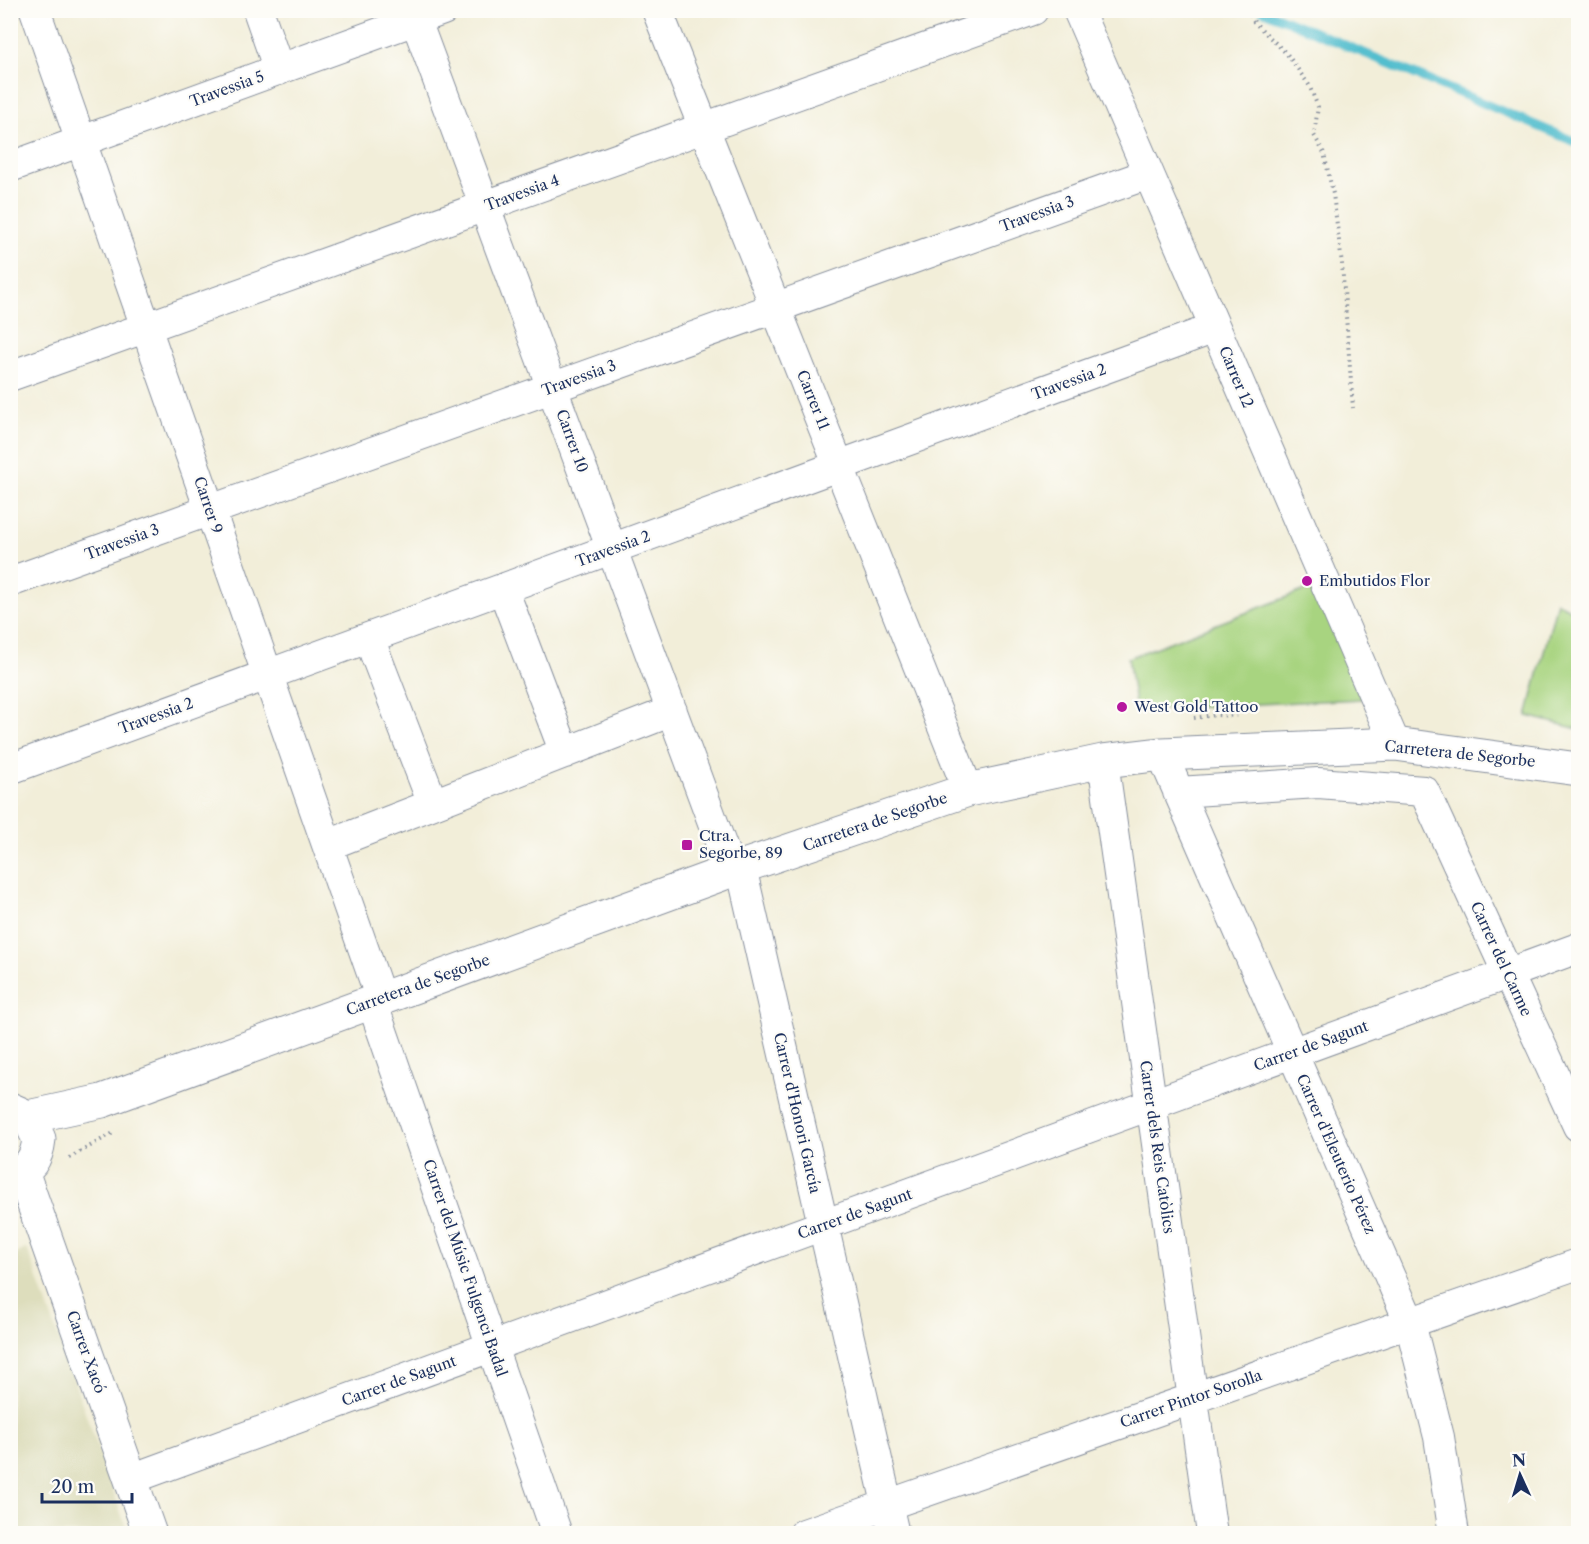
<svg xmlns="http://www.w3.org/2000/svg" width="1589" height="1544" font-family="'Libre Caslon Text',serif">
  <rect width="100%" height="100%" fill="#fdfcf7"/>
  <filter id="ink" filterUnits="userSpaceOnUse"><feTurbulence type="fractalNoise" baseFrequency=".0167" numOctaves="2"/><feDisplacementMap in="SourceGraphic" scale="12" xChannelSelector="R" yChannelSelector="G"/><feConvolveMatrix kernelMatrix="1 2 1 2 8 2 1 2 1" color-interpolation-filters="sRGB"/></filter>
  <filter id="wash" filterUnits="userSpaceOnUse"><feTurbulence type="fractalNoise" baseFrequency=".008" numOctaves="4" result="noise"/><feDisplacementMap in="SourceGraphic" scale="24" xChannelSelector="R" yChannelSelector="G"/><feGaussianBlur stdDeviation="1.35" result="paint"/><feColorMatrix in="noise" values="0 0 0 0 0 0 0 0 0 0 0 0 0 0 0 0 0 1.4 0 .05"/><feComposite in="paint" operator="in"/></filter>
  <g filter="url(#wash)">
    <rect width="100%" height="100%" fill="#f2eed9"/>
    <!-- built -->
    <path fill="#ddddbc" d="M27,1248L128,1533H11V1257Z"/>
    <!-- green -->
    <path fill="#a8d480" stroke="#62826f" stroke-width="1.5" d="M1316,586L1362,699L1136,710L1128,658Z
      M1557,602L1578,614V729L1527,716Z"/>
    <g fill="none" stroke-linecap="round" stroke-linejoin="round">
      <!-- stream -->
      <path stroke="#53bece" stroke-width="9" d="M1262,10L1578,143"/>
    </g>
  </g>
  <g filter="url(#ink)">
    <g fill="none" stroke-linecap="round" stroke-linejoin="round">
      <!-- street casing -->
      <g stroke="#868e9c" stroke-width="32">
        <path id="street" d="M35,10L381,999
          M258,10L279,70
          M412,10L731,871
          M657,10L968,790
          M1078,10L1395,744
          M10,167L443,10
          M10,376L1033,10
          M10,582L1148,174
          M503,589L565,753
          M369,638L433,804
          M1162,754L1410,1323L1439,1437L1454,1534
          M1103,761L1212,1534
          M10,769L1215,328
          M1178,792L1318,783L1424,791L1578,1126
          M328,845L672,711
          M741,867L894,1534
          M372,1002L557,1534
          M131,1479L1578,948
          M804,1534L1578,1264"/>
      </g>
      <!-- secondary casing -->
      <g stroke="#868e9c" stroke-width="35">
        <path id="secondary" d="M10,1109L28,1117L39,1139C37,1158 30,1170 10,1176
          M28,1117L102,1101L741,867L968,790L1103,761L1162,754L1395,744L1578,769
          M22,1171L150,1534"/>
      </g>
      <!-- path -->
      <path stroke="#868e9c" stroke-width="4" stroke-dasharray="1.5 4.5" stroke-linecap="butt" d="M1248,10L1254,22L1287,54L1309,85L1318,107L1314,135L1324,153L1333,194L1342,264L1353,408
        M1194,718L1215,715L1240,716
        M69,1158L115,1132"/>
      <!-- street -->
      <use href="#street" stroke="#fff" stroke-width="30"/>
      <!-- secondary -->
      <use href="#secondary" stroke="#fff" stroke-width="33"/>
    </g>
  </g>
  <!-- markers -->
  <g fill="#b5179e" stroke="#fdfcf7" stroke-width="2">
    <circle cx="1307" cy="581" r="6"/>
    <circle cx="1122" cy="707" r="6"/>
    <rect x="681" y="839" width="12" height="12" rx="3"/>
  </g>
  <g text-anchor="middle" stroke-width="4.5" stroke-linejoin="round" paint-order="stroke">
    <!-- street labels -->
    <g font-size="15" fill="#1b2f5e" stroke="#fdfcf7">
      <text transform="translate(227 89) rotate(-20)" y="5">Travessia 5</text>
      <text transform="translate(522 193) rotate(-20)" y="5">Travessia 4</text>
      <text transform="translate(1037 214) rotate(-20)" y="5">Travessia 3</text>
      <text transform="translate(1236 377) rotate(67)" y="5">Carrer 12</text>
      <text transform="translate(579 378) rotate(-20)" y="5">Travessia 3</text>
      <text transform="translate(1069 382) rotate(-20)" y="5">Travessia 2</text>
      <text transform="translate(813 400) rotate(68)" y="5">Carrer 11</text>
      <text transform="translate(572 441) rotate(70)" y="5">Carrer 10</text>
      <text transform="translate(208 505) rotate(71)" y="5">Carrer 9</text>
      <text transform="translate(122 542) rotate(-20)" y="5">Travessia 3</text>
      <text transform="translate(613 549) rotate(-20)" y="5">Travessia 2</text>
      <text transform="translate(156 716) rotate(-20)" y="5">Travessia 2</text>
      <text transform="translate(1460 754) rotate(6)" y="5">Carretera de Segorbe</text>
      <text transform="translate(875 822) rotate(-19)" y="5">Carretera de Segorbe</text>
      <text transform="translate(1501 959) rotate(65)" y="5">Carrer del Carme</text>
      <text transform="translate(418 985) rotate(-20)" y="5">Carretera de Segorbe</text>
      <text transform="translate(1311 1046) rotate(-20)" y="5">Carrer de Sagunt</text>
      <text transform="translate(797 1113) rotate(77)" y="5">Carrer d'Honori García</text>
      <text transform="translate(1157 1147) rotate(82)" y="5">Carrer dels Reis Catòlics</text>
      <text transform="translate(1336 1154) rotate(66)" y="5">Carrer d'Eleuterio Pérez</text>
      <text transform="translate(855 1214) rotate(-20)" y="5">Carrer de Sagunt</text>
      <text transform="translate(465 1268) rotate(71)" y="5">Carrer del Músic Fulgenci Badal</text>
      <text transform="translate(86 1352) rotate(70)" y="5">Carrer Xacó</text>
      <text transform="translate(399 1381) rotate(-20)" y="5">Carrer de Sagunt</text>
      <text transform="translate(1191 1399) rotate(-19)" y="5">Carrer Pintor Sorolla</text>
    </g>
    <!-- poi labels -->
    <g font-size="15" fill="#1b2f5e" stroke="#fdfcf7" text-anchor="start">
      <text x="1319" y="586">Embutidos Flor</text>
      <text x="1134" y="712">West Gold Tattoo</text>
      <text x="699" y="841">Ctra.<tspan x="699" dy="17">Segorbe, 89</tspan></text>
    </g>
  </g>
  <!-- margin -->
  <rect width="1589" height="1544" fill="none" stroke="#fdfcf7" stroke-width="36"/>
  <!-- north arrow -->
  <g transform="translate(1520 1475) rotate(356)" stroke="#fdfcf7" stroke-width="4.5" paint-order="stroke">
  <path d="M0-4.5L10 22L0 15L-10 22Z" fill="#1b2f5e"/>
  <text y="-9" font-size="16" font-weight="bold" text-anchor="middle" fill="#1b2f5e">N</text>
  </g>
  <!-- scale -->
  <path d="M42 1493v9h90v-9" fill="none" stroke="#1b2f5e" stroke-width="3"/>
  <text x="51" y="1493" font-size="18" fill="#1b2f5e" stroke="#fdfcf7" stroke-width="4.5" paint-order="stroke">20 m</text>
</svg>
